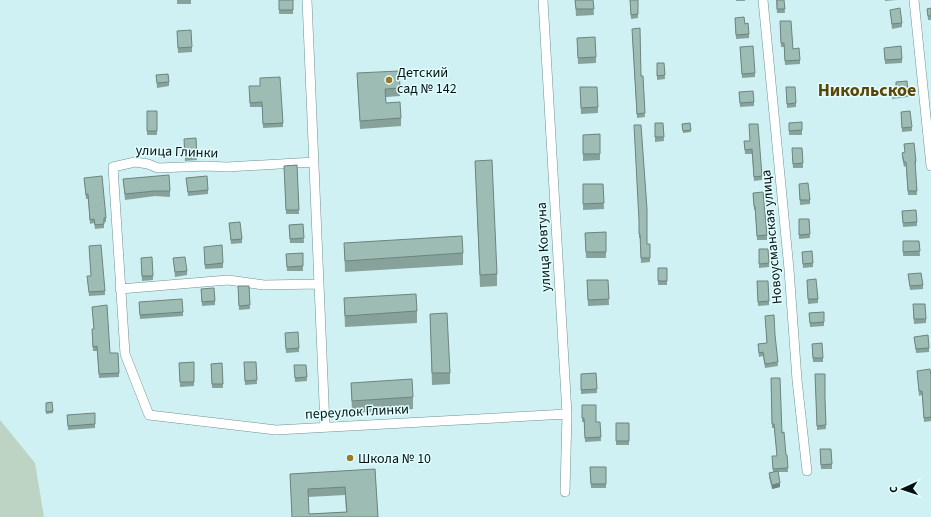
<svg xmlns="http://www.w3.org/2000/svg" width="931" height="517" font-family="'Source Sans 3',sans-serif">
  <rect width="100%" height="100%" fill="#cff1f3"/>
  <!-- green -->
  <path fill="#bdd3c3" d="M0,420L35,463L44,517H0Z"/>
  <g fill="none" stroke-linecap="round" stroke-linejoin="round">
    <!-- minor casing -->
    <g stroke="#729193" stroke-width="10">
      <path id="minor" d="M307,0L325,426
        M543,0L567,414L565,492
        M763,0L789,269L797,380L807,471
        M914,0L931,166
        M314,162L227,167L206,166L158,168L148,164L135,162L113,167L125,354L149,415L276,430L567,414
        M120,289L228,280L264,285L319,284"/>
    </g>
    <!-- minor -->
    <use href="#minor" stroke="#fff" stroke-width="9"/>
  </g>
  <!-- wall -->
  <path fill="#87a29b" fill-rule="evenodd" d="M177,0H191V4H177Z
    M279,0H293V14H279Z
    M575,0H593L594,15L576,16Z
    M630,0H638V18L631,19Z
    M736,0H745V1H736Z
    M776,0H784L785,13H777Z
    M885,0H897L885,1Z
    M931,8V20H928L927,9Z
    M890,10L902,23V27L892,29Z
    M735,18L745,24L749,34V38L736,39Z
    M780,21L793,49L800,60V64L785,65L784,47H781Z
    M177,31L192,47V52L178,53Z
    M632,33L641,76L645,117L637,118Z
    M577,38L596,57V63L578,64Z
    M740,47L755,73V77L742,78Z
    M884,48L902,59V63L885,64Z
    M657,63H664L665,79L657,80Z
    M357,73L400,88V96L386,97V103L401,118V126L360,129Z
    M156,75L169,82V86L157,88Z
    M896,82L908,93V97L892,99V88H896Z
    M580,87L598,107V113L581,114Z
    M786,87L796,103V107L787,108Z
    M249,91L283,123V127L263,128L262,107H250Z
    M739,92L754,102V106L740,107Z
    M147,111H157V135H147Z
    M901,112L912,127V131L902,132Z
    M655,123H663L664,141L655,142Z
    M690,123L691,132L683,133L682,124Z
    M789,123L802,130V135H789Z
    M600,134V160L583,161V135Z
    M744,141H750L762,176V180L754,181L752,154H745Z
    M184,143L197,156V160L185,161Z
    M904,144L916,161V165H915L917,195H908L906,166L904,167L902,157V153L905,152Z
    M792,153L803,163V168H793Z
    M475,161L497,274V286L480,287Z
    M297,165L299,214H286L284,166Z
    M84,178L106,218V222H104V228L95,229L94,223L90,224L88,199H86Z
    M186,178L208,190V194L188,196Z
    M123,179L170,191V197L155,196L125,200Z
    M583,184H603L604,209L583,210Z
    M799,184L810,200V204L800,205Z
    M753,193L767,235V240H757L755,210H754Z
    M902,211L917,222V226L903,227Z
    M799,219H809L810,238L799,239Z
    M229,223L242,239V243L231,244Z
    M639,223L647,244H650V262L641,263L640,238H639Z
    M303,224L304,243H290L289,225Z
    M606,232V258H586L585,233Z
    M903,241H919L920,256H903Z
    M344,243L463,253V265L345,272Z
    M89,246L105,291V295L89,296L87,276H91Z
    M204,251L223,263V268L205,269Z
    M802,252L813,263V267L803,268Z
    M303,253V271H287L286,254Z
    M759,254L769,263V267L759,268Z
    M173,258L187,271V275L175,277Z
    M141,262L153,276V280L142,281Z
    M658,268H667V285H658Z
    M908,274L923,285V289L910,290Z
    M587,280H608L609,305L588,306Z
    M807,280L818,299V303L808,304Z
    M757,281L769,301V305L758,306Z
    M238,286H249L250,309L239,310Z
    M201,289L215,301V305L202,306Z
    M344,298L417,311V323L345,327Z
    M139,302L183,312V316L140,319Z
    M92,307L110,353L119,373V377L99,378L97,351H93L92,333L94,329Z
    M913,309L926,319V323L914,324Z
    M824,312V326L810,327L809,313Z
    M430,314L450,373V384L432,385Z
    M765,316L775,335L778,366L765,368L763,356L759,357L758,344L767,343Z
    M285,337L299,348V352L286,353Z
    M914,337L929,348V352L916,353Z
    M812,344L823,358V362H813Z
    M194,362V386L180,387L179,363Z
    M244,362H256L257,384L245,385Z
    M222,363L223,388H212L211,364Z
    M294,365H306L307,381L295,382Z
    M917,371L931,376V421L924,422L922,395L919,396Z
    M596,373L597,393L581,394V374Z
    M815,374L825,400L826,429L817,430Z
    M771,378L782,433L786,455H787L788,472H778L780,487L772,489L769,477V473L773,472L772,456H777L774,428H772Z
    M351,383L413,397V409L352,413Z
    M52,402L53,413L46,414V403Z
    M582,405L596,422H600L601,441L585,442L584,422H582Z
    M67,415L95,424V428L68,430Z
    M616,423H629V445H616Z
    M820,454L832,464V469H821Z
    M590,467H606V488H591Z
    M375,469L378,517H292L290,474ZM345,495L346,512L309,514L308,497Z"/>
  <!-- shaded-wall -->
  <path fill="#6e847e" d="M780,483V487L772,489V485Z"/>
  <!-- building -->
  <path fill="#9dbcb4" stroke="#6e847e" fill-rule="evenodd" d="M279,0H293V10H279Z
    M575,0H593L594,9H576Z
    M630,0H638V14L631,15Z
    M777,0H784L785,9H777Z
    M900,8L902,23L892,24L890,10Z
    M931,8V16H928L927,9Z
    M744,17L745,24L748,23L749,34L736,35L735,18Z
    M780,21H791L793,49L799,48L800,60L785,61L784,43H781Z
    M640,28L641,76H643L645,113L637,114L632,29Z
    M191,30L192,47L178,48L177,31Z
    M595,37L596,57L578,58L577,38Z
    M753,46L755,73L742,74L740,47Z
    M901,46L902,59L885,60L884,48Z
    M657,63H664L665,75L657,76Z
    M399,71L400,88L385,89L386,103L400,102L401,118L360,121L357,73Z
    M168,74L169,82L157,83L156,75Z
    M280,77L283,123L263,124L262,102L250,103L249,86H260V78Z
    M907,81L908,93L892,95V88H896V82Z
    M580,87H597L598,107L581,108Z
    M786,87H795L796,103L787,104Z
    M753,91L754,102L740,103L739,92Z
    M147,111H157V131H147Z
    M910,111L912,127L902,128L901,112Z
    M802,122V130L789,131V123Z
    M655,123H663L664,137H655Z
    M690,123L691,130L683,131L682,124Z
    M749,124H758L762,176L754,177L752,149L745,150L744,141H750Z
    M634,125H641L647,209V244H650V258H641L640,234H639V221Z
    M600,134V154H583V135Z
    M196,138L197,156L185,157L184,139Z
    M914,143L916,161H915L917,191H908L906,162H904L902,153L905,152L904,144Z
    M792,148H802L803,163L793,164Z
    M492,160L497,274L480,275L475,161Z
    M297,165L299,210H286L284,166Z
    M169,175L170,191H155L125,194L123,179Z
    M102,176L106,218H104V224L95,225L94,219L90,220L88,194L86,195L84,178Z
    M207,176L208,190L188,192L186,178Z
    M808,183L810,200H800L799,184Z
    M583,184H603L604,203L583,204Z
    M763,192L767,235L757,236L755,206H754L753,193Z
    M916,210L917,222L903,223L902,211Z
    M799,219H809L810,234L799,235Z
    M240,222L242,239L231,240L229,223Z
    M303,224L304,238L290,239L289,225Z
    M606,232V252H586L585,233Z
    M462,236L463,253L345,261L344,243Z
    M903,241H919L920,251L903,252Z
    M101,245L105,291L89,292L87,276H91L89,246Z
    M222,245L223,263L205,265L204,247Z
    M759,249H768L769,263L759,264Z
    M812,251L813,263L803,264L802,252Z
    M303,253V266L287,267L286,254Z
    M152,257L153,276H142L141,258Z
    M185,257L187,271L175,272L173,258Z
    M658,268H667V281H658Z
    M921,273L923,285L910,286L908,274Z
    M816,279L818,299H808L807,280Z
    M587,280H608L609,299L588,300Z
    M757,281H768L769,301L758,302Z
    M238,286H249L250,305L239,306Z
    M214,288L215,301L202,302L201,289Z
    M416,294L417,311L345,316L344,298Z
    M182,299L183,312L140,315L139,302Z
    M913,304H925L926,319H914Z
    M107,305L110,353H118L119,373L99,374L97,346L93,347L92,329H94L92,307Z
    M824,312V322L810,323L809,313Z
    M447,313L450,373H432L430,314Z
    M774,315L775,335L778,362L765,364L763,352L759,353L758,344L767,343L765,316Z
    M298,332L299,348L286,349L285,333Z
    M928,335L929,348L916,349L914,337Z
    M822,343L823,358H813L812,344Z
    M194,362V382H180L179,363Z
    M244,362H256L257,380L245,381Z
    M222,363L223,384H212L211,364Z
    M294,365H306L307,377L295,378Z
    M930,369L931,376V417L924,418L922,391H919L917,371Z
    M596,373L597,389L581,390V374Z
    M815,374H825V399L826,425L817,426Z
    M771,378H780L782,433L784,432L786,455H787L788,468L773,469L772,456H777L774,424H772Z
    M412,379L413,397L352,401L351,383Z
    M52,402L53,411L46,412V403Z
    M582,405H596V422H600L601,437L585,438L584,418H582Z
    M95,413V424L68,426L67,415Z
    M616,423H629V441H616Z
    M820,449H831L832,464L821,465Z
    M590,467H606V484H591Z
    M375,469L378,517H292L290,474ZM345,487L347,512L309,514L308,489Z
    M778,471L780,483L772,485L769,473Z"/>
  <!-- markers -->
  <g fill="#9a7a24" stroke="#e2fdfe" stroke-width="1.5">
    <circle cx="389" cy="80" r="4"/>
    <circle cx="350" cy="458" r="4"/>
  </g>
  <g text-anchor="middle" stroke-width="3" stroke-linejoin="round" paint-order="stroke">
    <!-- poi labels -->
    <g font-size="14" fill="#051112" stroke="#e2fdfe" text-anchor="start">
      <text x="397" y="77">Детский<tspan x="397" dy="16">сад № 142</tspan></text>
      <text x="358" y="463">Школа № 10</text>
    </g>
    <!-- street labels -->
    <g font-size="14" fill="#051112" stroke="#e2fdfe">
      <text transform="translate(177 151) rotate(2)" y="5">улица Глинки</text>
      <text transform="translate(771 237) rotate(-95)" y="5">Новоусманская улица</text>
      <text transform="translate(543 247) rotate(-93)" y="5">улица Ковтуна</text>
      <text transform="translate(357 411) rotate(-3)" y="5">переулок Глинки</text>
    </g>
    <!-- district labels -->
    <g font-size="18" font-weight="bold" fill="#5c4606" stroke="#e2fdfe">
      <text x="867" y="96">Никольское</text>
    </g>
  </g>
  <!-- north arrow -->
  <g transform="translate(903 489) rotate(267)" stroke="#e2fdfe" stroke-width="3" paint-order="stroke">
  <path d="M0-3L7 15L0 10L-7 15Z" fill="#051112"/>
  <text y="-6" font-size="11" font-weight="bold" text-anchor="middle" fill="#051112">С</text>
  </g>
</svg>
